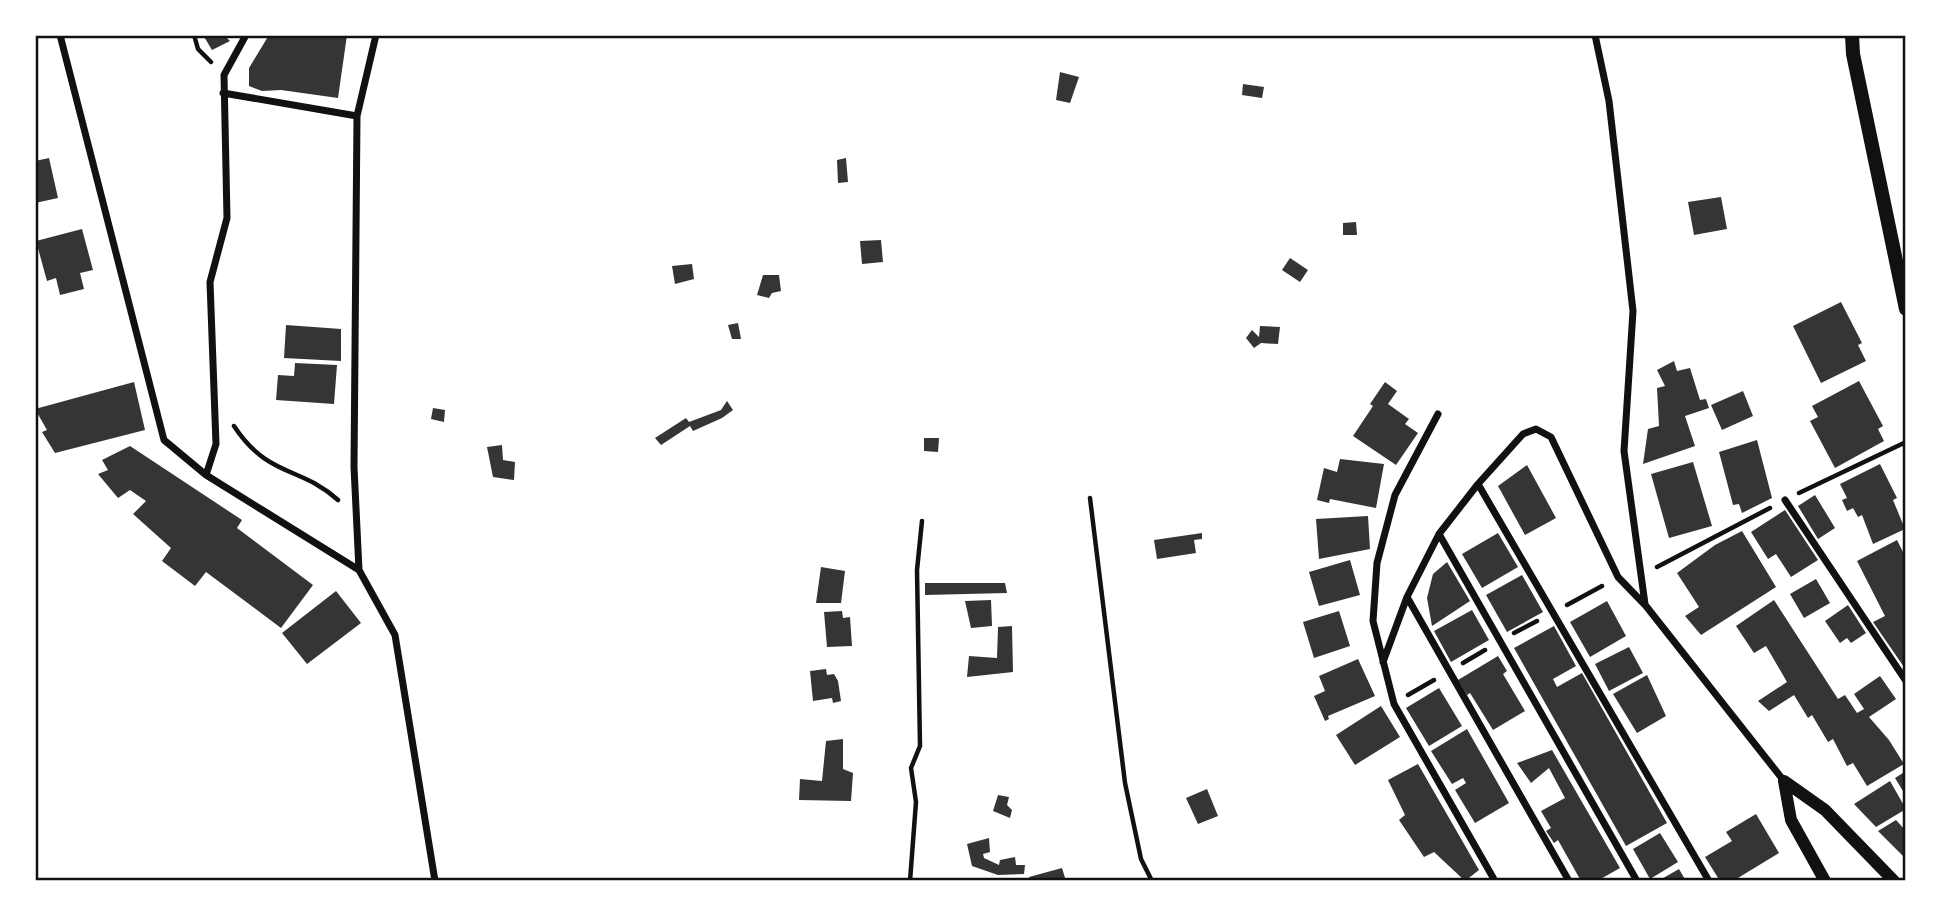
<svg xmlns="http://www.w3.org/2000/svg" width="1941" height="916" font-family="Jost,sans-serif">
  <rect width="100%" height="100%" fill="#fff"/>
  <!-- building -->
  <path fill="#353535" d="M203,35H224L230,41L212,50Z
    M269,35H347L338,98L281,90L262,91L249,86V68Z
    M1060,72L1079,77L1070,103L1056,100Z
    M1243,84L1264,87L1262,98L1242,95Z
    M49,158L58,198L35,203V161Z
    M846,158L848,182L838,183L837,160Z
    M1721,197L1727,229L1694,235L1688,202Z
    M1356,222L1357,235H1343V223Z
    M82,229L93,270L80,273L84,289L60,295L56,278L47,281L36,241Z
    M881,240L883,262L862,264L860,241Z
    M1290,258L1308,270L1300,282L1282,270Z
    M692,264L694,279L675,284L672,266Z
    M763,275H779L781,291L772,293L769,298L757,295Z
    M1841,302L1862,343L1858,345L1866,361L1821,383L1793,326Z
    M738,323L741,339H732L728,325Z
    M286,325L341,329V361L284,358Z
    M1260,326L1280,327L1278,344L1261,343L1254,348L1246,338L1252,330L1259,337Z
    M1674,361L1677,371L1690,368L1700,400L1706,399L1709,408L1685,416L1695,446L1643,464L1648,429L1659,426L1657,388L1665,386L1657,370Z
    M295,363L337,365L334,404L276,400L278,375L294,376Z
    M1859,381L1883,426L1878,429L1884,441L1835,468L1810,421L1818,417L1812,406Z
    M134,382L145,430L55,453L42,432L47,430L35,409Z
    M1385,382L1397,391L1388,404L1409,419L1405,424L1418,433L1396,465L1353,436L1373,406L1370,404Z
    M1743,391L1753,416L1722,430L1711,405Z
    M727,401L733,410L722,418L693,431L690,426L661,445L655,438L686,418L689,422L721,410Z
    M433,408L445,410L444,422L431,419Z
    M924,438H939L938,452L924,451Z
    M1757,440L1772,498L1742,513L1739,504L1733,505L1719,452Z
    M502,445L503,460L515,462L514,480L493,477L487,447Z
    M130,446L242,520L237,528L313,585L281,628L206,572L195,586L162,561L171,548L133,514L146,501L130,490L118,498L98,474L108,470L102,460Z
    M1340,459L1384,464L1376,508L1330,499L1329,503L1317,500L1324,468L1337,472Z
    M1693,462L1712,526L1669,538L1651,474Z
    M1880,464L1897,498L1893,500L1905,529L1873,544L1862,515L1858,517L1853,508L1847,511L1842,500L1847,498L1840,484Z
    M1527,465L1556,518L1525,535L1498,486Z
    M1815,495L1835,528L1818,539L1798,506Z
    M1785,510L1818,560L1791,577L1776,554L1768,559L1751,532Z
    M1368,516L1370,549L1319,559L1316,519Z
    M1742,531L1776,587L1701,635L1685,616L1699,607L1677,573L1715,545Z
    M1202,533V539L1194,540L1196,553L1157,559L1154,540Z
    M1498,533L1518,567L1482,588L1462,554Z
    M1897,540L1906,558V670L1873,622L1885,616L1857,561Z
    M1350,560L1360,595L1319,606L1309,572Z
    M1447,562L1470,601L1432,626L1427,598L1433,574Z
    M821,567L845,571L841,603H816Z
    M1522,575L1543,612L1507,632L1486,595Z
    M1816,579L1830,603L1804,618L1790,594Z
    M925,583H1005L1007,593L925,595Z
    M336,591L361,623L307,664L282,633Z
    M991,600L992,626L971,628L965,601Z
    M1774,600L1838,699L1845,695L1857,713L1864,709L1854,694L1880,676L1896,699L1869,717L1889,740L1904,764L1867,786L1853,763L1847,766L1833,739L1828,742L1812,715L1808,718L1794,695L1769,711L1758,701L1787,682L1766,646L1754,653L1736,626Z
    M1607,601L1626,636L1590,657L1570,622Z
    M1848,605L1866,633L1851,643L1847,638L1840,643L1825,621Z
    M1472,610L1489,640L1451,662L1434,631Z
    M842,611L843,618L850,617L852,646L827,647L824,612Z
    M1339,611L1350,646L1314,658L1303,622Z
    M1012,626L1013,672L967,677L969,656L997,658L998,627Z
    M1554,626L1576,666L1553,679L1557,687L1582,673L1667,823L1626,846L1514,648Z
    M1629,647L1643,673L1609,691L1595,664Z
    M1498,656L1507,671L1503,674L1525,711L1493,730L1470,693L1467,695L1458,680Z
    M1358,659L1375,696L1328,716L1329,719L1325,721L1314,696L1325,691L1319,676Z
    M826,669L827,675L834,674L838,681L841,701L833,703L832,698L813,701L810,671Z
    M1647,675L1666,716L1637,733L1613,694Z
    M1439,688L1462,726L1429,746L1406,708Z
    M1381,706L1400,737L1355,765L1336,735Z
    M1467,729L1509,803L1475,823L1455,790L1466,783L1463,778L1452,784L1431,751Z
    M843,739V769L853,773L851,801L799,800L800,779L822,781L826,741Z
    M1552,750L1620,868L1597,881H1581L1558,840L1554,843L1546,831L1551,828L1541,811L1565,798L1549,768L1531,783L1517,763Z
    M1418,764L1479,870L1465,881L1434,852L1424,857L1399,820L1405,815L1388,780Z
    M1906,771V796L1895,778Z
    M1890,781L1906,809L1876,827L1854,804Z
    M1207,789L1218,816L1198,824L1186,798Z
    M998,795L1009,797L1007,805L1012,810L1010,818L993,811Z
    M1756,814L1779,853L1733,881H1720L1705,857L1732,841L1726,832Z
    M1896,820L1906,831V859L1878,831Z
    M1660,833L1678,862L1650,879L1633,849Z
    M989,838L990,852L983,854L984,858L999,865L1000,860L1015,857L1016,865H1025L1024,874L998,875L972,866L967,844Z
    M1062,868L1066,881H1030L1029,877Z
    M1679,869L1686,881H1658Z"/>
  <g fill="none" stroke-linecap="round" stroke-linejoin="round">
    <!-- path -->
    <path stroke="#111" stroke-width="4.5" d="M194,35L198,49L211,62
      M234,426C268,478 301,466 338,500
      M1799,493L1906,442
      M1090,498L1125,783L1141,859L1152,881
      M1657,567L1770,508
      M1567,605L1602,586
      M1514,633L1537,621
      M1463,663L1485,650
      M1408,695L1434,680
      M910,881L916,802L911,768L920,746L917,570L922,521"/>
    <!-- minor -->
    <path stroke="#111" stroke-width="7" d="M60,35L164,440L206,475L359,570L395,635L435,881
      M1595,35L1609,101L1633,311L1624,451L1645,604
      M223,93L357,116
      M1438,414L1395,495L1377,563L1373,621L1394,704L1495,881
      M206,475L216,444L210,282L227,218L224,75L246,35
      M1478,484L1709,881
      M1785,500L1906,681
      M1439,534L1637,881
      M359,570L354,467L357,116L376,35
      M1407,597L1569,881
      M1383,662L1407,597L1439,534L1478,484L1523,434L1536,429L1551,437L1618,577L1646,606L1784,781"/>
    <!-- tertiary -->
    <path stroke="#111" stroke-width="12" d="M1784,781L1825,810L1894,881
      M1784,781L1791,820L1825,881"/>
    <!-- secondary -->
    <path stroke="#111" stroke-width="14" d="M1852,35L1853,54L1906,309"/>
  </g>
  <!-- border -->
  <rect width="1941" height="916" fill="none" stroke="#ffffff" stroke-width="74"/>
  <rect x="37" y="37" width="1867" height="842" fill="none" stroke="#111" stroke-width="2.5"/>
</svg>
